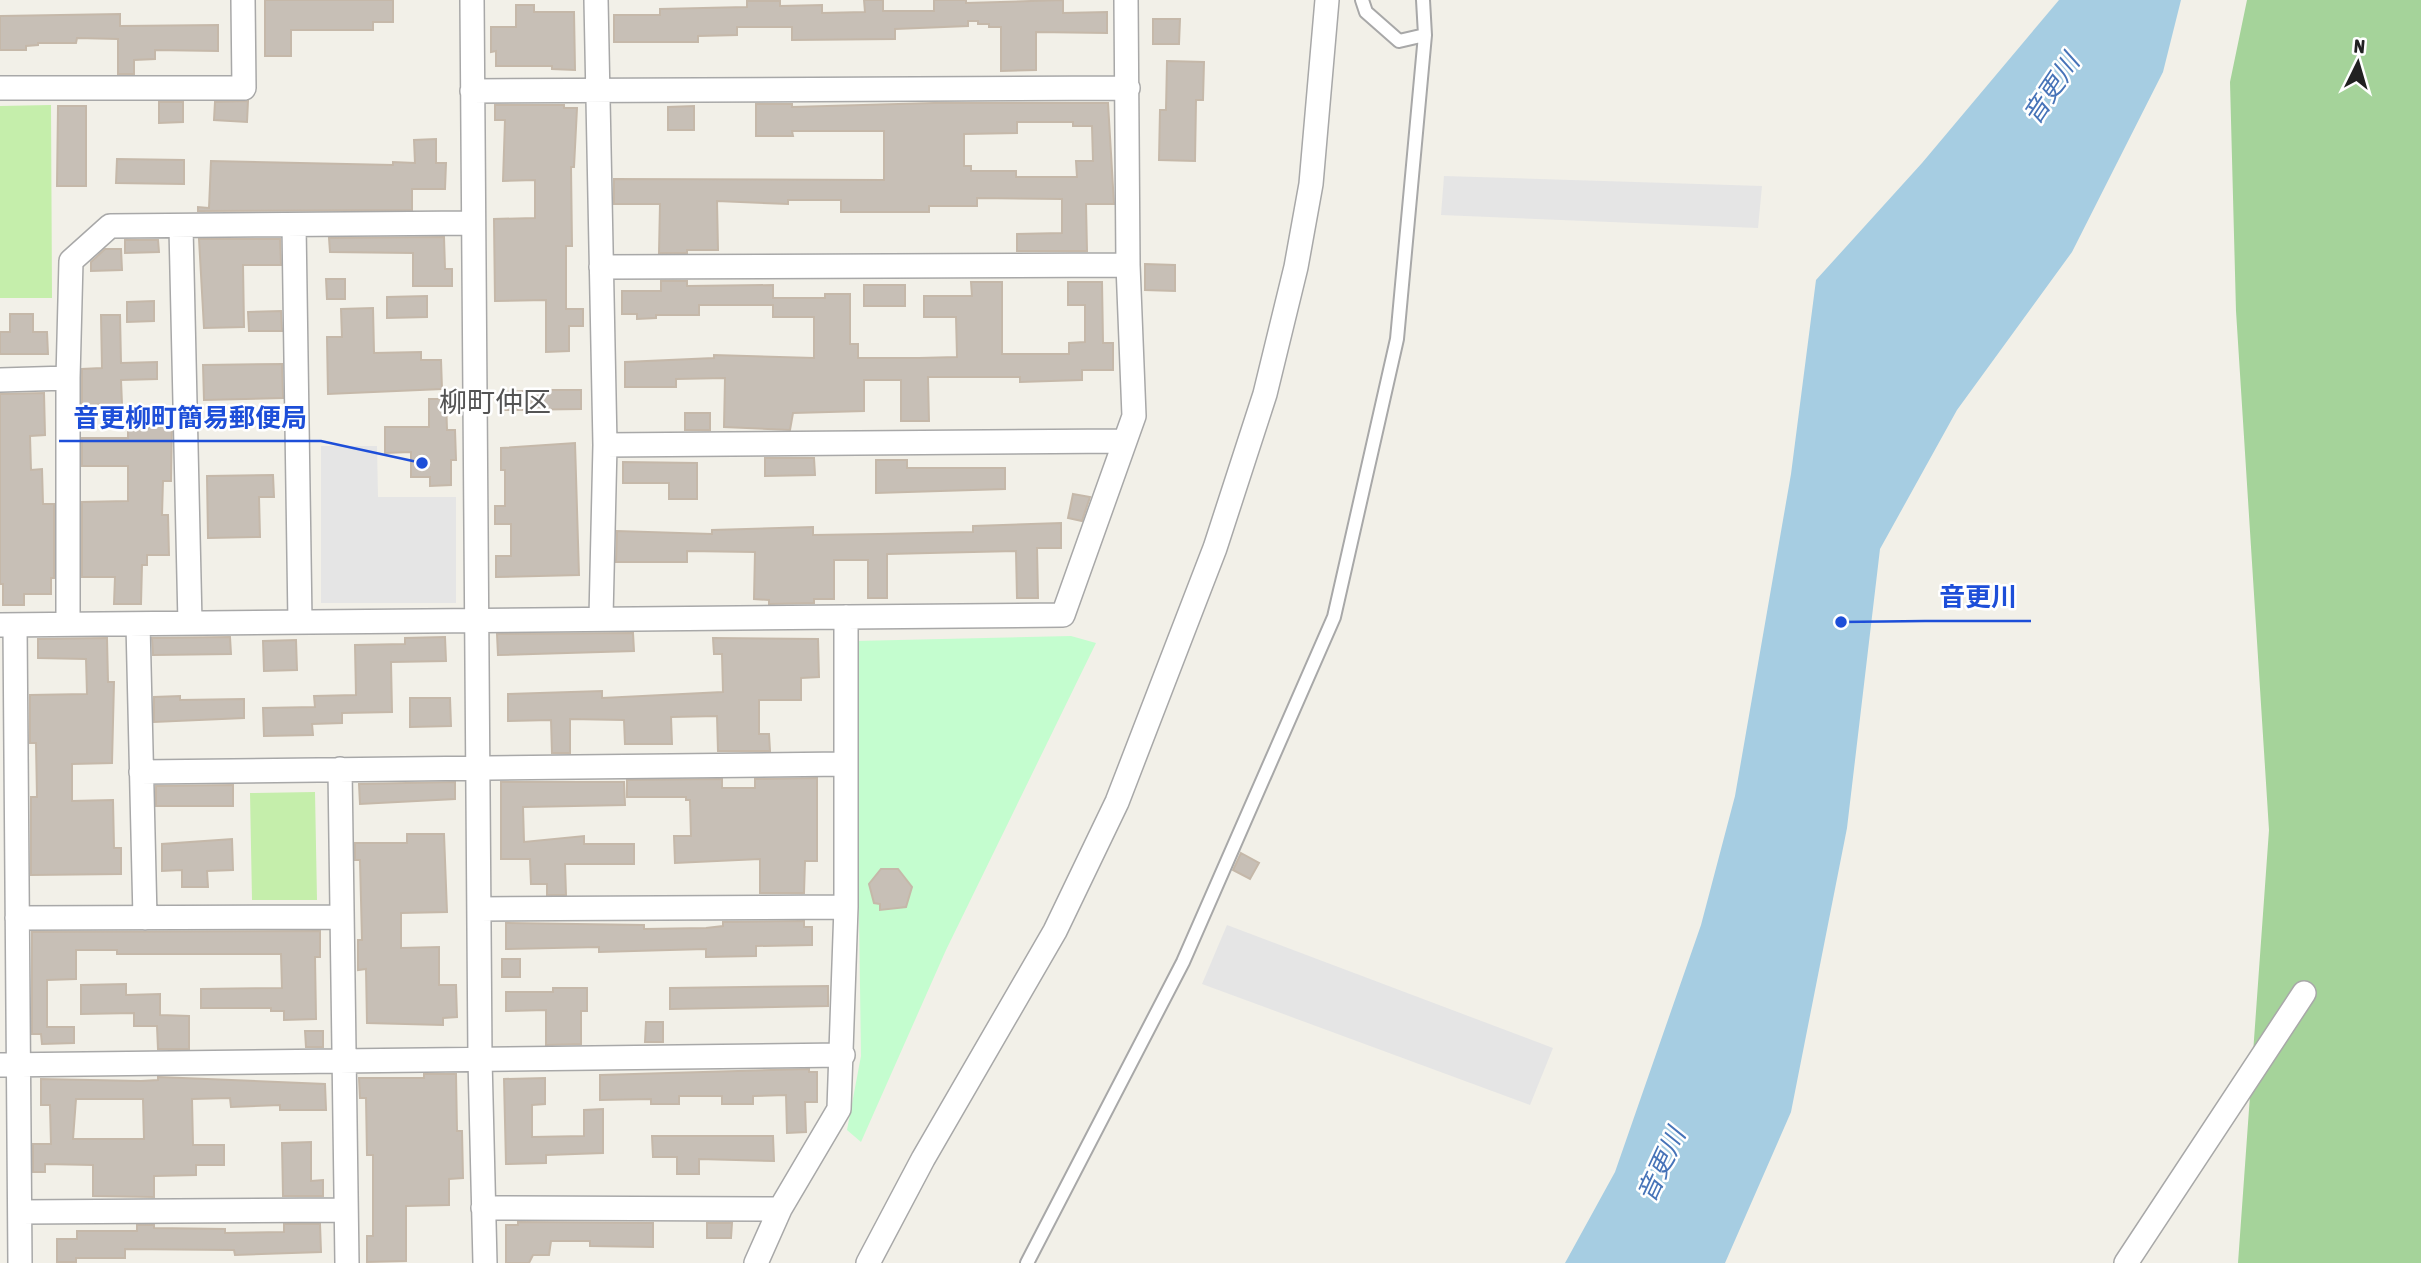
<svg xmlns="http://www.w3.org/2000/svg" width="2421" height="1263" font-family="'Asap Condensed','Noto Sans JP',sans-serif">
  <rect width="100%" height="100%" fill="#f2f0e8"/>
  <!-- grass -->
  <path fill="#c5eeab" d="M51,105L52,298H0V106Z
    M315,792L317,900H252L250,793Z"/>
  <!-- forest -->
  <path fill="#a5d39a" d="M2247,0H2421V1263H2238L2269,830L2236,311L2230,82Z"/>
  <!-- park -->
  <path fill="#c4fdcf" d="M1071,636L1096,643L946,950L861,1142L847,1130L861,1056L855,641Z"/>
  <!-- parking -->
  <path fill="#e5e5e5" d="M1444,176L1762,186L1758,228L1441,215Z
    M321,446H377L378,497H456V603H321Z
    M1227,925L1553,1048L1530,1105L1202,984Z"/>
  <!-- water -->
  <path fill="#a6cde2" d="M2059,0H2181L2163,72L2072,252L1957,410L1880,549L1847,828L1791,1112L1725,1263H1565L1615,1172L1701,925L1735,796L1791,474L1816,280L1922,163Z"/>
  <!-- building -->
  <path fill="#c7bfb6" stroke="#c5b8a9" stroke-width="2" fill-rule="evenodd" d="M265,0H393V22H373V30H291V56H265Z
    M864,0H883V11H934V0H966V3L1063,0V13L1107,12V33L1036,32V70L1001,71V27H989V24H978V21H968V26L895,29V39L792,40V27H737V35L698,36V42H614V15H660V9L747,7V1H780V6L822,5V13L865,12Z
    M516,5H534V12H574L575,70L552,69V66H496V51L491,52V27H516Z
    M120,14V26L218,25V51L155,50V59L134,60V74H118V39L77,38L76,43H38V45L26,46V50H0V16Z
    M1153,19H1180L1179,44H1153Z
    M1167,61L1204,62L1203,100H1196L1195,161L1159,160L1160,110H1166Z
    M248,101L247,122L214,120L215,102Z
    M159,102H183V122L159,123Z
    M934,103H1108L1114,204H1086L1087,251H1017V234L1062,233V199L977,198V206H929V212H841V200H788V204L717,201L718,250H687V253H659L660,204H614V179L884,180V131H792L793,136H756V104H792V107ZM1017,122H1073V126H1092L1093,161H1076L1077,177H1016V171H971V166H964V134L1017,133Z
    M495,105H564V108H577L574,167H571L572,246H566V309H583V326H569V351L546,352V300L495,301L494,219L535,218V180L503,181L505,120H495Z
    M58,106H86V186H57Z
    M694,106V130H668V107Z
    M436,139V163H446L445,189H412V210L198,211V207L209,208L211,161L393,165V162L415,163L414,140Z
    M117,159L184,160V184L116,183Z
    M444,237L445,269H452V286H413V253L330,252L329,238Z
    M199,239H280L281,265H243L244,327L204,328Z
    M125,240H158L159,252L125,253Z
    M105,249H121L122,270L91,271V262Z
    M1145,264L1175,265V291L1145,290Z
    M326,279H345V299H327Z
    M661,281H687V286L773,285V298H825V294H850V344H858V358H919L957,357L956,317H924V296H972L971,282H1002V354H1069V343L1085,342V305H1068V282H1102L1103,343H1113V370H1082V380L1020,382V377H928L929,421H901V380H864V411L793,413L790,430L724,427L725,378L676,379V387H625V362L714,358V355L814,358V317H773V305H699V315H656V318L637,319V314H622V291H661Z
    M864,285H905V306H864Z
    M427,296V317L387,318V297Z
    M154,301V321L127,322V302Z
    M373,308L374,353L421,352V360H441L442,389L328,394L327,337H342L341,309Z
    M281,311L282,331H249L248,312Z
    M10,314H33V332H47L48,354H0V332H10Z
    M101,315H120L121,363L157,362V379L121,380L122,404L82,405V369L102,368Z
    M282,364L283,398L204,400L203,365Z
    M546,390H581V409L502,410V392Z
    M44,393L45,435L30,436L31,470L42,469L43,504H54V578H51V594H24V605H3V584H0V394Z
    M429,399H446L447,430H455L456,460H451V485L430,486V477H411V452L385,453V427H429Z
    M685,413H710V430H685Z
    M128,425H172L171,481H163L162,515H168L169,555H147V565H142L141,604H114L115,577H82V502L128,501V466H82V438H128Z
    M575,443L579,575L496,577V556H511V524H495V506H505V470H501V448Z
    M765,458H814L815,475L765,476Z
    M876,460H907V468H1005V489L876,493Z
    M623,462L697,463V499H669V483H623Z
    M273,475L274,497H259L260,537L208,538L207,476Z
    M1073,494L1090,497L1082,521L1068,518Z
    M1061,523V548H1037L1038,598H1017L1016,551L887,554V598H868V560H834V599H814V603L769,604V600L754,599L755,552L687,551V562H616L617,531L712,534V530L813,527V535L879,534L973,532V526Z
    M633,633L634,651L498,655L497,634Z
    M230,637L231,654L153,655L152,638Z
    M445,637L446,661L391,662L392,712L342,713V723L312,724L313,735L264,736L263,708L315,707L314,696L356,695L355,645L405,644V638Z
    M107,638L108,682H114L112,763L72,764V801L113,800L114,848H121V874L31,875V797H37L36,743H30V695L87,694L86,659L38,658V639Z
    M713,638L818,639L819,677L801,678V700H759V734H769L770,751H718L717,716L671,717L672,744H625L624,720L570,719V753H552L551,720L508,721V694L602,691V698L723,692L722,654H714Z
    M296,640L297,670L264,671L263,641Z
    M180,696V700L244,699V718L154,722V697Z
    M410,698H450L451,726L410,727Z
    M817,778V861H805L804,893H760V859L675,863L674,836H691L690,800H686V797H627V780L722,779V788H755V779Z
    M455,782V799L360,804L359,784Z
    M501,782H624L625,805L523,807L524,842L584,836V844H634V864H565L566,895H547V884H531L530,859H501Z
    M233,785V806H156V786Z
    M407,834H444L447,912L401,913V948L439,947V985H456L457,1017L443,1018V1025L367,1023L366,969L358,970V940H362L360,860H355V843H407Z
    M232,839L233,870L207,871L208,887H182V870L162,871V844Z
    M1241,853L1259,863L1250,879L1233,870Z
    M881,869H898L912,887L906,907L880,910V904L874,903L869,884Z
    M804,921V927H812V945L756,946V956L706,957V949L599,952V947L506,949V923L644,925V929L706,928L723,926V922Z
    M320,931V957H315L316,1019L284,1020V1011H271V1008H201V989L282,988L281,954H117V950H76V979L47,980V1027H74V1043L42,1044L41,1034H32V932Z
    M502,959H520V977H502Z
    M126,984V995L160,994V1015L189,1016V1049H158L157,1026H134V1013L81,1014V985Z
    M828,986V1006L670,1009V988Z
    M553,988H587V1011H581V1044L546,1045V1010L506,1011V992H553Z
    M646,1022H663V1042H645Z
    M305,1031H323V1047H306Z
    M809,1069V1072H817V1102H805L806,1132L787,1133L786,1095L753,1096V1104H722V1096H679V1104H651V1099L600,1100V1075Z
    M424,1074H456L457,1131H462L463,1178L449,1179V1205L406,1206V1261L367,1262V1236H373V1155H367L366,1098H360L359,1078H424Z
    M158,1077L325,1084L326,1110H280V1105L231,1107L230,1098L192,1099L193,1145H224V1165H196V1175L154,1176V1197L93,1196V1165L45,1164V1172H33V1144H51L50,1105H41V1079L141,1081L158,1080ZM76,1099H143L144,1139H73Z
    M545,1078V1104L532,1105V1137L584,1136V1110L603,1109V1153L546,1155V1163L506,1164L504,1079Z
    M652,1136H773L774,1161L699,1159V1174H677V1157H653Z
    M311,1142V1181L323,1180V1196H283L282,1143Z
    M518,1222L653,1223V1247L590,1246V1241H551L549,1255H533L529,1263H506V1225H518Z
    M707,1223H732L731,1238H707Z
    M284,1224H320L321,1252L235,1255L234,1250L125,1249V1258H76V1262H57V1239H77V1231H137V1225H154V1228L225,1229V1233L284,1232Z"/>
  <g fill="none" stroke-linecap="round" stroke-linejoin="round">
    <!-- lane casing -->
    <g stroke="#a8a8a8" stroke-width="16">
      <path id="lane" d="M1362,0L1366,12L1399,41L1425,35L1423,0
        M1027,1263L1183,962L1334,617L1397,339L1425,35"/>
    </g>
    <!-- street casing -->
    <g stroke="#a8a8a8" stroke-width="26">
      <path id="street" d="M472,0L480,1059L485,1263
        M596,0L605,445L601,617
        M0,88H244L243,0
        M472,91L1128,88
        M294,225L300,622
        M181,227L190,623
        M601,267L1128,265
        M0,380L68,378
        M605,445L1124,441
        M68,624V378L71,261L110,226L473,223
        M138,624L145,918
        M0,625L1063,615L1134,416L1128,265L1126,0
        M15,625L20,1263
        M340,769L347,1263
        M141,772L844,764
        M480,909L846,907
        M17,918L342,917
        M0,1065L843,1055
        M483,1208L780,1209
        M20,1212L346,1210
        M756,1263L780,1209L839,1109L846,907V617
        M868,1263L923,1159L1055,931L1117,802L1215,548L1265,394L1296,267L1311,184L1327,0
        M2126,1263L2304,993"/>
    </g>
    <!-- lane -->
    <use href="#lane" stroke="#fff" stroke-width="12"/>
    <!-- street -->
    <use href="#street" stroke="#fff" stroke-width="23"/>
  </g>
  <g text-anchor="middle" stroke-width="5" stroke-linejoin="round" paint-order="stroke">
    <!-- water labels -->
    <g font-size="26" font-style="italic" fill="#4673b8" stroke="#fff">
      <text transform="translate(2051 89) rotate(-56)" y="9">音更川</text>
      <text transform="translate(1661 1165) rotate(-65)" y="9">音更川</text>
    </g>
    <!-- quarter labels -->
    <g font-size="28" fill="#545454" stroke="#fff">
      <text x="495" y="412">柳町仲区</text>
    </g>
  </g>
  <!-- callouts -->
  <path fill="none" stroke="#1d4ed8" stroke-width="2.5" d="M422 463L321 441H59M1841 622L1925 621H2031"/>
  <g fill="#1d4ed8" stroke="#fff" stroke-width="2.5">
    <circle cx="422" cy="463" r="7"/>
    <circle cx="1841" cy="622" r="7"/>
  </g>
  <g font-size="26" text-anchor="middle" font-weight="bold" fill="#1d4ed8" stroke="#fff" stroke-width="5" stroke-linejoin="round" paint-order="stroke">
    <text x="190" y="427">音更柳町簡易郵便局</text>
    <text x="1978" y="606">音更川</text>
  </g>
  <!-- north arrow -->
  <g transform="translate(2358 63) rotate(5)" stroke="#ffffff" stroke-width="5" paint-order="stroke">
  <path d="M0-5L12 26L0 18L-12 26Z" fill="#212121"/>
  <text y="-10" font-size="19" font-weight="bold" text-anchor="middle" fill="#212121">N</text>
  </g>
</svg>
